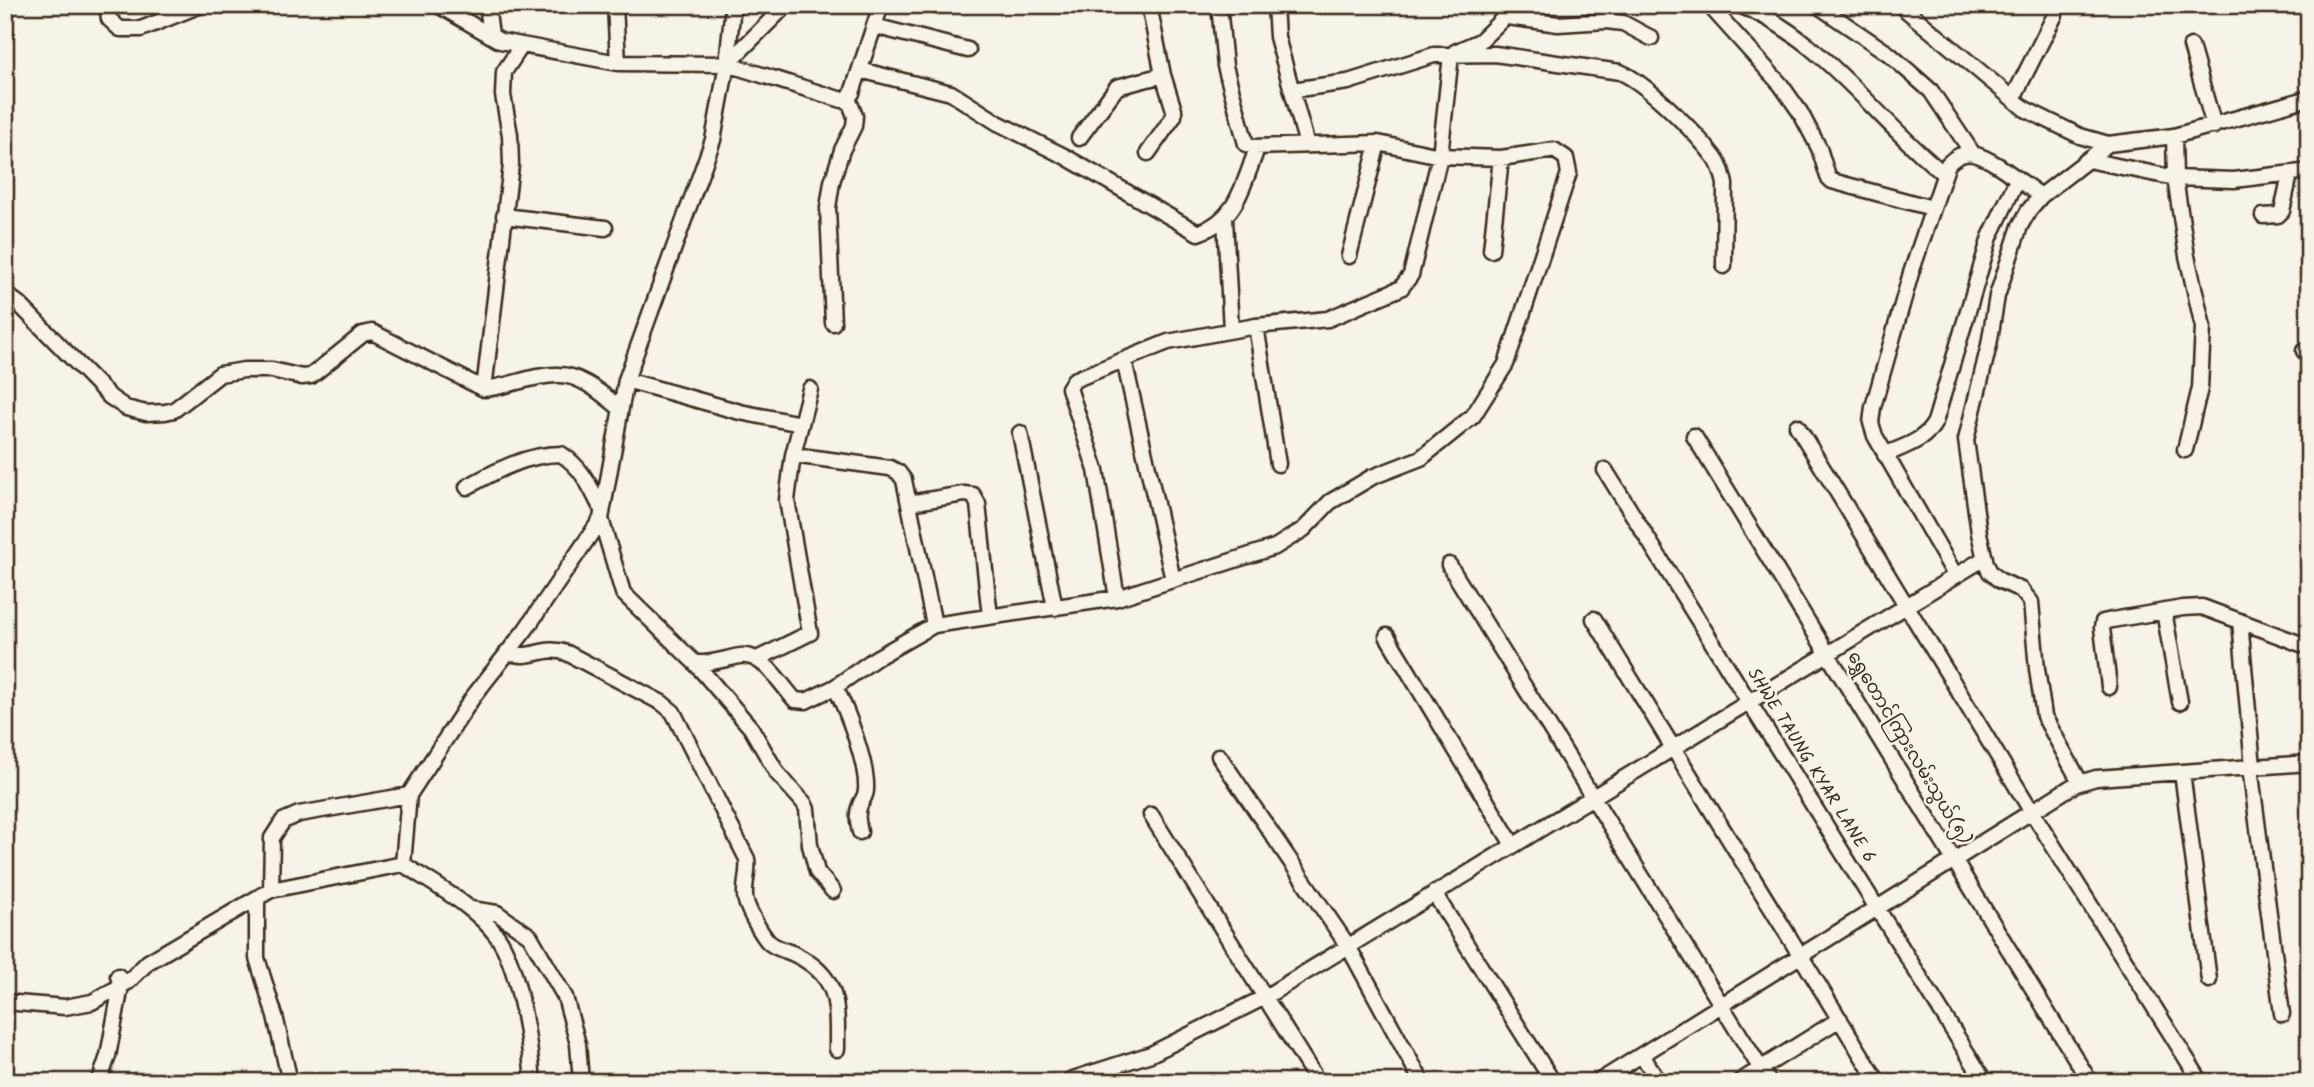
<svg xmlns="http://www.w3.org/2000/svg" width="2314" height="1087" font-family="Kalam,'Noto Sans Myanmar',sans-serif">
  <rect width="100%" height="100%" fill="#f7f3e8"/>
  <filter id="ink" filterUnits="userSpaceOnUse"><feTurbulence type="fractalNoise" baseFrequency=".0143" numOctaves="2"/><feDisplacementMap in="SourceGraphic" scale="14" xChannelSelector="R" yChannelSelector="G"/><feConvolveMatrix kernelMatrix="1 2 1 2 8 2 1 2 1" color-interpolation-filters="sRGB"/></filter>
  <g filter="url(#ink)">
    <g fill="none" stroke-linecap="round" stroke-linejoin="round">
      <!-- minor casing -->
      <g stroke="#3b2a1e" stroke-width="19">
        <path id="minor" d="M107,5L109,19L120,29H141L201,5
          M438,5L500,41L618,63L727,64L842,100L848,98L852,93L881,5
          M487,5L491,35
          M615,5L618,63
          M733,5L727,64L713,140L626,380L601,519L623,593L695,663L751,728L777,773L804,803L807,809L810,845L817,872L833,891
          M1275,5L1277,37L1307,145
          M1709,5L1781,85L1800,112L1819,148L1828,177L1832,181L1932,208
          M1739,5C1822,36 1876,120 1944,174
          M1817,5L1889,54L1931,91L1973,154
          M1900,5L2025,109L2080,136L2108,144L2174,136L2309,98
          M1507,17L1558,24L1606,21L1623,23L1651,38
          M874,26L968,50
          M2191,46L2214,126
          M1455,52L1480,41L1517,5
          M727,64L786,5
          M860,70L951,93L998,123L1064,156L1198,233C1236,220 1242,188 1255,154L1253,147
          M1292,90L1348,82L1434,55L1495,54L1620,72C1647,83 1697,134 1715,158C1721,166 1723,175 1725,184L1724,266
          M2013,98L2055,15
          M2174,136L2175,178L2187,256L2203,327L2200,388L2185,450
          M1079,138L1117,87L1163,75
          M1148,153L1174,116V110L1163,75L1149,5
          M2088,160L2175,178L2234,180L2309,171
          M504,216L605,228
          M2263,216L2278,215L2282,211L2290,174
          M1225,219L1231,330
          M1491,250L1501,158
          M1349,256L1378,143
          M5,294L19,304L110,397L126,408L146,413L165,412L174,410L220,374L244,370H272L302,377L311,376L363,334L372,332L484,389C509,387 534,374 559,375C582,375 603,395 620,408
          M833,323L828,208L832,182L842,150L854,126L855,116L848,98
          M1256,326L1278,464
          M2304,351L2309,352
          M1124,360L1173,580
          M626,380L740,412L801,424
          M484,389L511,165L510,135L503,95L504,72L522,45
          M1797,426L2032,812L2201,1082
          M1020,433L1055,608
          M1694,436L2090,1082
          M793,455L890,468L898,472L904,480L934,625
          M1885,455C1904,446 1925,441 1935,422L1990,237L2017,180
          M1605,470L1985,1082
          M467,487C495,471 527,454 561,454C583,468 590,487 602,510
          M909,503L964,494L973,495L978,504L990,617
          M1449,565L1769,1082
          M1955,575L1875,436L1871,423L1873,407L1911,273L1948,164C1955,157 1963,152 1973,154C1993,158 2023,184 2041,196
          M1117,598L1096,470L1069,388L1074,380L1168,342L1256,326L1328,319L1401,288L1411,275L1440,156L1451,55
          M2164,611L2180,702
          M1594,619L1878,1082
          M2240,621L2253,767
          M1387,636L1513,845
          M507,652C532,662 542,644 567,653L662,703L673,712L747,859C749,872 744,883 745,896C745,906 760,931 766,939C771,947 785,950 794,954C840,976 837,1004 837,1049
          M759,658L810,633L787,500L793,455L810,389
          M695,663C713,664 723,659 740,656C763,652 781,685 795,700L806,701L835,687L876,658L934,625L1117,598L1275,547L1304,529L1330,502L1372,477L1421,458L1473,416L1506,364L1569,173L1566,158L1554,150L1501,158L1440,156L1378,143L1253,147L1246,144L1225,66L1219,5
          M835,687C847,710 868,765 866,790C866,796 862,800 860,805C856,814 858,823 860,832
          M2109,687L2102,628L2103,622L2112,620L2183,608L2202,607L2309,647
          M1219,756L1348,946L1422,1082
          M2250,767L2282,1014
          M2182,772L2209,980
          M2080,782L2044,716L2037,669L2031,602L2021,590L1999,580L1990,572L1986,564L1979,533L1966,440L1989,345L1997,296L2020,226L2029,210L2041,196L2108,144
          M1151,815L1318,1082
          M403,864L409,795L473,697L526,629L601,519
          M271,890L272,838L283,821L299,814L409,795
          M1434,893L1553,1082
          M471,909L497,913L530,936L565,997L578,1044L581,1082
          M5,1002L65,1007L92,1002L128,982L148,962L257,898
          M1642,1055L1659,1082
          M1070,1080L1151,1054L1265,997L1985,558
          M99,1082L108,1056L121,986L118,976
          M290,1082L275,1016L257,958V898L271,890L403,864C434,885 474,905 497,936C519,966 530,1044 533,1082
          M1598,1082L2076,784L2096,778L2309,763
          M1739,1082L1840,1019"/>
      </g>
      <!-- minor -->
      <use href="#minor" stroke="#f7f3e8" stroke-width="14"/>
    </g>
  </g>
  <g text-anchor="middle" stroke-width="5" stroke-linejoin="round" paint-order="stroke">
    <!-- street labels -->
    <g font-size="18" fill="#3b2a1e" stroke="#f7f3e8">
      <text transform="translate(1910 748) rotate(59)" y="6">ရွှေတောင်ကြားလမ်းသွယ်(၅)</text>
      <text transform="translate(1812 765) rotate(58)" y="6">SHWE TAUNG KYAR LANE 6</text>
    </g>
  </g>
  <!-- margin -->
  <rect width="2314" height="1087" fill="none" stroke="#f7f3e8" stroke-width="28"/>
  <rect x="14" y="14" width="2286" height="1059" fill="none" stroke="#3b2a1e" stroke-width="2.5" filter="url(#ink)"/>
</svg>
